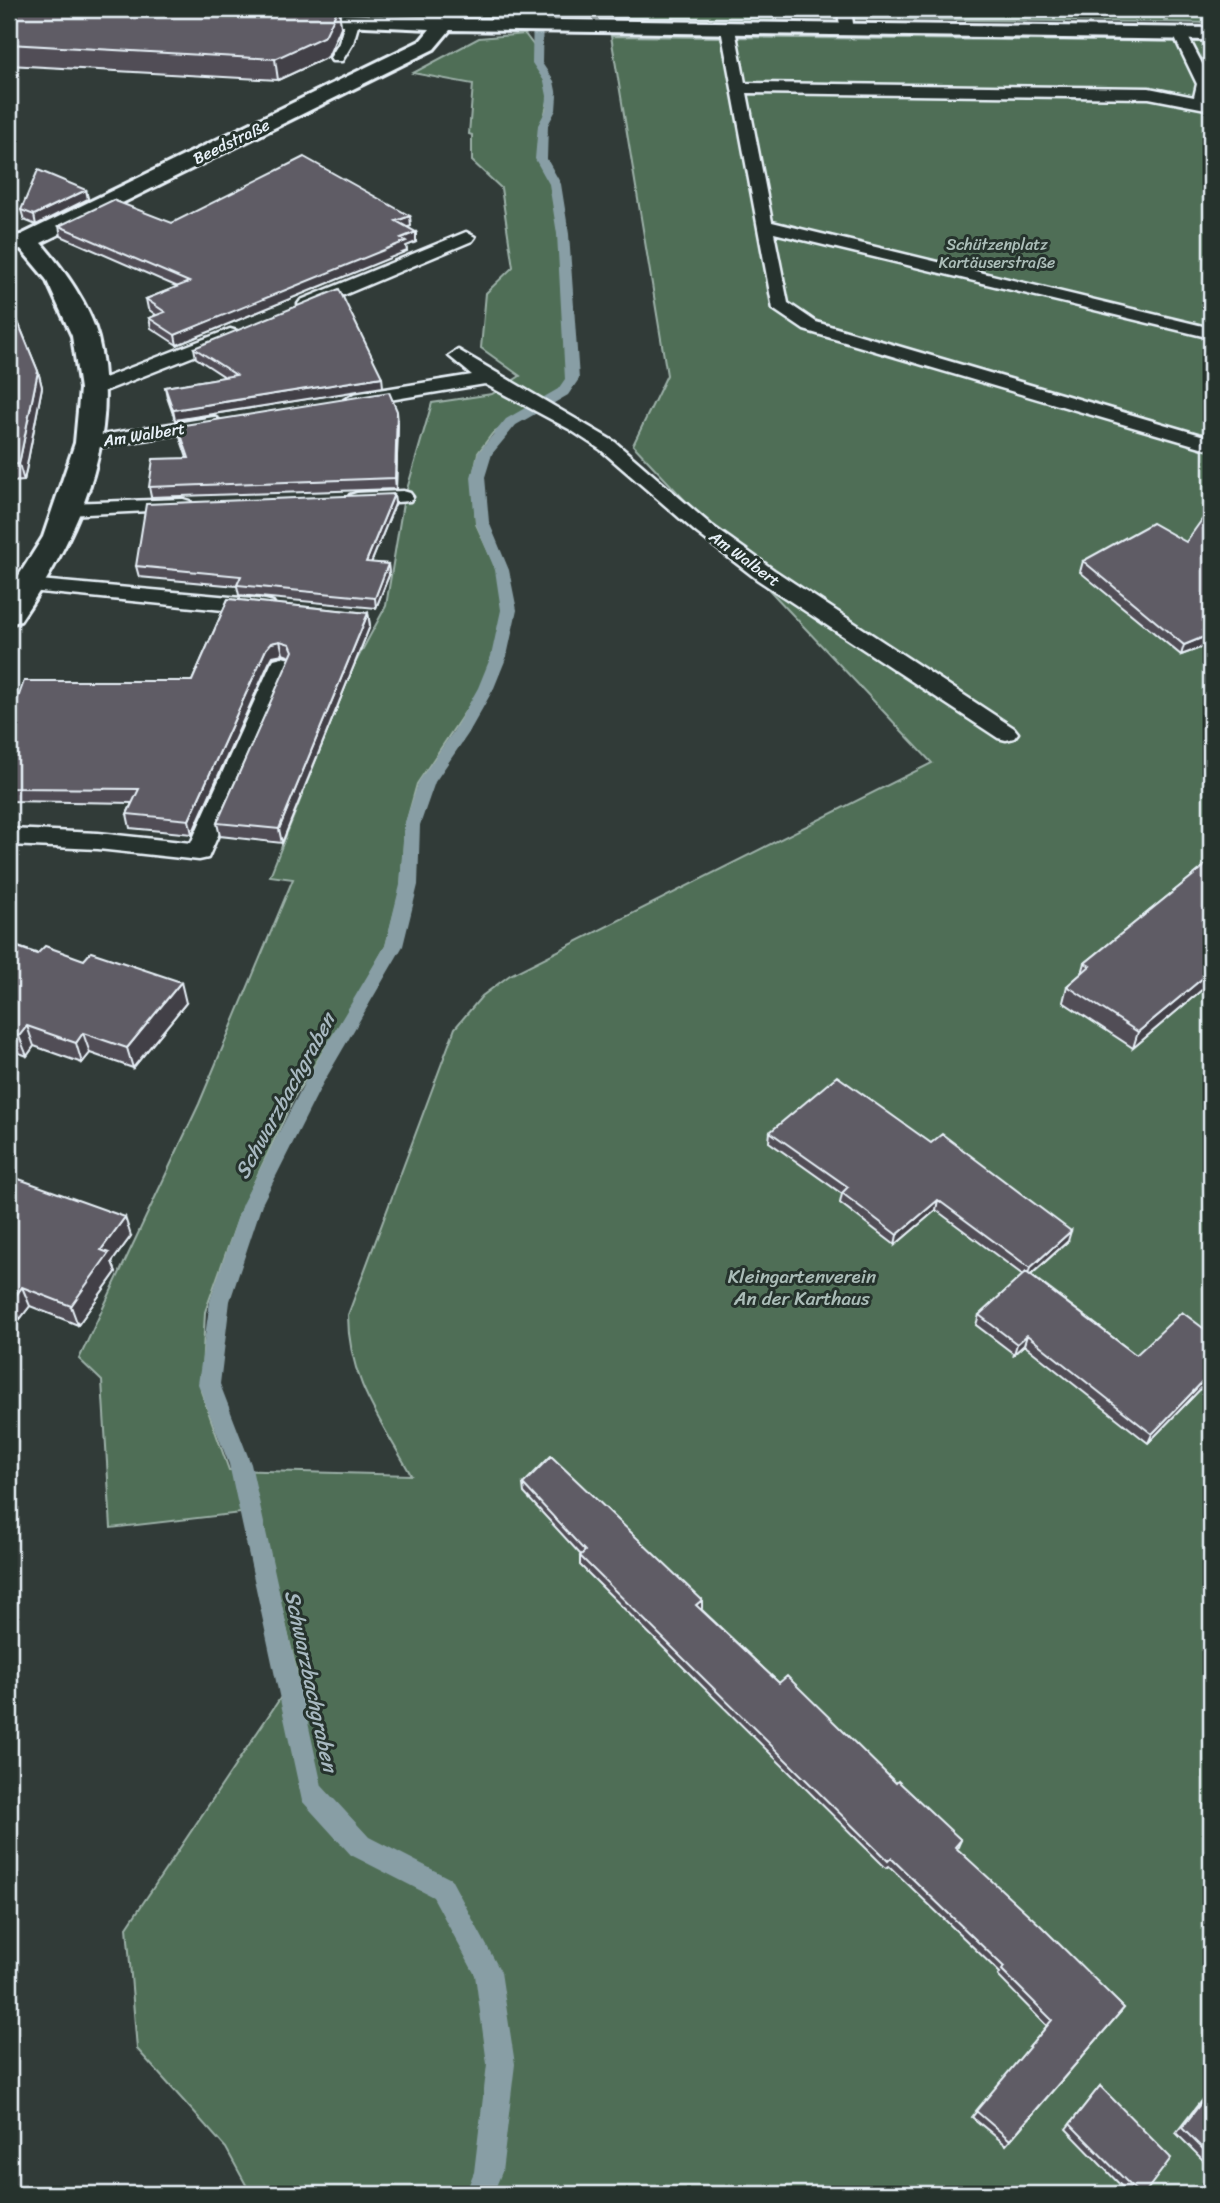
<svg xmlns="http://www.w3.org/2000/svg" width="1220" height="2203" font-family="Sriracha,sans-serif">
  <rect width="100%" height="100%" fill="#313b38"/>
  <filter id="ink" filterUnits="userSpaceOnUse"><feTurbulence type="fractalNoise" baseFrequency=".0143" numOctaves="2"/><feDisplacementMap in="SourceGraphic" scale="14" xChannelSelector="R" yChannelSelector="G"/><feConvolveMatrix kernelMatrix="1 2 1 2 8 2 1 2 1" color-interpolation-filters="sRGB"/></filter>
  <g filter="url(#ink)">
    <!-- green -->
    <path fill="#4f6e57" stroke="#9cb0a8" stroke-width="2" d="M462,9H772L775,25L496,19Z
      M775,9H1160L1166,22L775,18Z
      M1162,9H1211V23L1168,22Z
      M525,34L534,46L535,63L546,82L549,97L538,141L539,158L553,186L560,234L570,373L566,386L560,392L492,434L478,453L473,476L476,524L497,570L505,614L492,658L479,691L417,784L405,827L401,888L386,946L356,999L295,1096L242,1208L205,1312L201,1391L229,1470L411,1475C381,1421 348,1379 348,1315L455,1028L482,996L510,975L932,763L633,445L667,375L611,36L1211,42V2194H251L226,2148L137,2049L127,1927L297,1673L258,1511L111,1528L102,1381L79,1359L199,1104L293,879L270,876L353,667L386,606L403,503L432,403L492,394L520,376L481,348L486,293L513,267L501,188L472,161V135L469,134L473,84L413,73L479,38Z"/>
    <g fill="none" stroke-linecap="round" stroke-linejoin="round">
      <!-- stream -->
      <path fill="#889ea5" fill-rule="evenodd" d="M533,9H543L542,63L554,81L557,96L556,110L548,125L547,159L561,184L569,234L579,379L568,395L516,425L492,454L485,477L489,522L509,570L517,610L507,656L494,688L468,734L435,782L420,825L418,885L403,946L322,1085L262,1204L230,1301L220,1384L251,1464L322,1786L369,1837L451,1879L501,1972L515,2064L502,2172L493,2194H465L474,2172L487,2064L475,1975L433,1897L351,1855L302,1801L229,1464L198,1384L210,1301L242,1204L307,1078L385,946L400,885L404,825L419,781L453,732L478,688L491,656L501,610L495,570L475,522L471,477L478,453L506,419L558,389L565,379L557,234L549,184L535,159L538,125L546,110L547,96L544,81L532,63Z"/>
      <!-- lane casing -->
      <g stroke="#e8f1f8" stroke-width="5">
        <path id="lane" d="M837,9H851L854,31L852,34H842Z
          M353,15L360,19L353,43L342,61H332L330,58L339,43L346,19Z
          M728,25L735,29L745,83L1149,88L1194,97L1197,84L1173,34L1180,30L1185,31L1211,81L1209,100H1211V110L1149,98L747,93L772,222L1211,328V338L774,233L788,303L816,322L1211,438V450L804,330L773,309L721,29Z
          M466,232L475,237L472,241L313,308H301L298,304L301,300Z
          M230,329L237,331L239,335L237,339L100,393H86L83,389L86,385Z
          M458,350L615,442L711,525L774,570L1014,728L1018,733L1014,738L1006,740L998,738L758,580L697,533L601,450L569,429L485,384L354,406L344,400L354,394L472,375L449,356Z
          M214,417L224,423L221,427L89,449L82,447L79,443L82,439L89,437Z
          M403,491L410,493L413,497L410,501L357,505L350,503L347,499L350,495L357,493Z
          M183,499L190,501L193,505L190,509L67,515L60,513L57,509L60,505L67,503Z
          M28,579L265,600L273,602L276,607L273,612L265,614L20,590L17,585L20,580Z
          M282,657L290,659L293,664L208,858L199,860L98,849L9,845V829L98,833L191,843L271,664L274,659Z"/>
      </g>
      <!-- street casing -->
      <g stroke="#e8f1f8" stroke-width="6">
        <path id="street" d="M286,12L470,19L1211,28V40L450,30L434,49L41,243C63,268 90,306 98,338C123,440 76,539 20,621L9,624V591L43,537L75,443L80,389L72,336L46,279L21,249L9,251V237L21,235L420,41L430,29L279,22L276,18L279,14Z"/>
      </g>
      <!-- lane -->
      <use href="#lane" fill="#26332d" fill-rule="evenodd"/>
      <!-- street -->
      <use href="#street" fill="#26332d" fill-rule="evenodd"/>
    </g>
    <!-- wall -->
    <path fill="#514e57" stroke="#e8f1f8" stroke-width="2" d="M9,9H345V10H339L341,27L328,57L278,80L9,65Z
      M86,190L88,199L36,225L24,220L21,210Z
      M172,223L411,226L407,227L416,242L406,246L407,251L177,345L151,328L149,318L156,315L148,309L146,299L178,287L61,236L59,226Z
      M9,300L38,371L42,387L24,481L9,482V485Z
      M194,348L383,387L175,420L167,397L165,387L225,377L196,358Z
      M398,422L396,489L151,497L149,487L187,458L180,437L178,426Z
      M394,494L395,504L371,563L388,564L389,575L376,608L239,595L237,586L139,577L136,566Z
      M1083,561L1211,644L1181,655L1080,572Z
      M228,599L368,613L370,626L282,843L220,836L217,823L291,657L283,654L273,656L269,663L192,834L130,828L127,814L132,803L9,801V723L192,681Z
      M1211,861V993L1204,988L1133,1048L1063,1002L1067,986L1082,973L1085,963Z
      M9,944L186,1003L133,1068L90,1053L82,1063L34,1046L27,1056L9,1049Z
      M770,1132L1068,1241L1031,1275L1136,1355L1211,1358L1209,1360L1211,1361V1378L1148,1443L1024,1345L1014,1354L976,1325L979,1315L1023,1275L936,1210L895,1245L840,1203L842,1194L769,1142Z
      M9,1187L131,1236L112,1262L116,1272L78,1325L30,1306L20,1319L9,1315Z
      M523,1484L702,1600L701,1609L779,1683L961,1840L957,1849L1124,2008L1006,2145L972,2117L1047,2026L998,1976L1000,1973L889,1866L886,1868L580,1565V1556L581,1555L524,1493Z
      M1100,2086L1144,2194H1129L1066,2129Z
      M1211,2088V2168L1176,2133Z"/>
    <!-- shaded-wall -->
    <path fill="#424047" stroke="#e8f1f8" stroke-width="2" d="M338,9H339L341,27L328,57L278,80L275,59Z
      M86,190L88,199L36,225L34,215Z
      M410,216L411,226L397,231L396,221Z
      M416,232V242L406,246L407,251L177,345L175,335Z
      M38,371L42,387L24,481L19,464Z
      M382,377L383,387L175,420L173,410Z
      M397,411L398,422L396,489L395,478Z
      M394,494L395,504L367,573L366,562Z
      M388,564L389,575L376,608L375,598Z
      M368,613L370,626L282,843L279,829Z
      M1211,634V644L1181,655L1184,645Z
      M280,641L283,654L273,656L269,663L192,834L189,820L266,649L271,643Z
      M1210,972L1204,988L1133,1048L1138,1032Z
      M181,982L186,1003L133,1068L127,1048Z
      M27,1026L34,1046L27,1056L19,1036Z
      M83,1033L90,1053L82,1063L76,1043Z
      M938,1200L936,1210L895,1245L897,1235Z
      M125,1217L131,1236L112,1262L116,1272L78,1325L71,1306L101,1250Z
      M1071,1231L1068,1241L1027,1278L1030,1268Z
      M22,1287L30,1306L20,1319L12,1301Z
      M1027,1335L1024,1345L1014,1354L1017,1344Z
      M1211,1373V1378L1148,1443L1152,1434Z
      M702,1600V1608L696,1614V1605Z"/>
    <!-- building -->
    <path fill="#5e5b65" stroke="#e8f1f8" stroke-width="2" d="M9,9H338L325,36L275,59L9,44Z
      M304,157L410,216L396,221L416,232L401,238L406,241L175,335L149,318L165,312L146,299L189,282L59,226L113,200L172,223Z
      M38,170L86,190L34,215L21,210Z
      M339,289L382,377L173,410L165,387L236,375L194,348Z
      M9,300L38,371L19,464L9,465Z
      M389,392L397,411L395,478L149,487L153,459L189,458L178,426Z
      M394,494L366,562L388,564L375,598L237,585L241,576L136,566L146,504Z
      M1211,507V634L1184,645L1083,561L1152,523L1186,542Z
      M228,599L368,613L279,829L217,823L293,651L290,644L280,641L271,643L266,649L189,820L127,814L139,789L9,788V723L24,681H192Z
      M1211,861V972H1210L1138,1032L1067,986L1090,966L1085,963Z
      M9,944L37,954L45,946L84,960L91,952L181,982L127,1048L83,1033L76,1043L27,1026L19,1036L9,1032Z
      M837,1076L931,1143L942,1134L1071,1231L1030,1268L938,1200L897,1235L842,1193L848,1187L770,1132Z
      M16,1178L125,1217L101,1250L109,1253L71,1306L22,1287L12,1301L9,1299V1187Z
      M1026,1272L1136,1355L1182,1312L1211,1334V1352L1207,1357L1211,1361V1373L1152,1434L1027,1335L1017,1344L979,1315Z
      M551,1456L702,1600L696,1605L779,1683L787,1676L896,1783L898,1781L961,1840L955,1847L1041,1926L1124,2008L1010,2140L976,2111L1052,2020L1002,1970L1004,1967L891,1858L888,1861L580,1556L585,1551L523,1484Z
      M1100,2086L1171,2158L1144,2194H1139L1070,2124Z
      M1211,2090V2157L1182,2128Z"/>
  </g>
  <g text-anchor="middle" stroke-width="6" stroke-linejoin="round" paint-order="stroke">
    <!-- far-street labels -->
    <g font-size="16" fill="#e8f1f8" stroke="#26332d">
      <text transform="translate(231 141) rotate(-26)" y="6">Beedstraße</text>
      <text transform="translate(144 434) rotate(-9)" y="6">Am Walbert</text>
      <text transform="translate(745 558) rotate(36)" y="6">Am Walbert</text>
    </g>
    <!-- far-park labels -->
    <g font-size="16" fill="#abbdb8" stroke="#26332d">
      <text x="997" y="250">Schützenplatz<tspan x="997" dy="18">Kartäuserstraße</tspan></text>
    </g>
    <!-- park labels -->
    <g font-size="19" fill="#abbdb8" stroke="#26332d">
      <text x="802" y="1283">Kleingartenverein<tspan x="802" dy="22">An der Karthaus</tspan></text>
    </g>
    <!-- water labels -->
    <g font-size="21" font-style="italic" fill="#a8b9c1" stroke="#26332d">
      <text transform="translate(285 1096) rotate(-61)" y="7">Schwarzbachgraben</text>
      <text transform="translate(311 1681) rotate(78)" y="7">Schwarzbachgraben</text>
    </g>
  </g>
  <!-- margin -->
  <rect width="1220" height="2203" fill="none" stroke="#26332d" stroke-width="35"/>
  <rect x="18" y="18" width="1185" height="2168" fill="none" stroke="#e8f1f8" stroke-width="2.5" filter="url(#ink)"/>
</svg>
